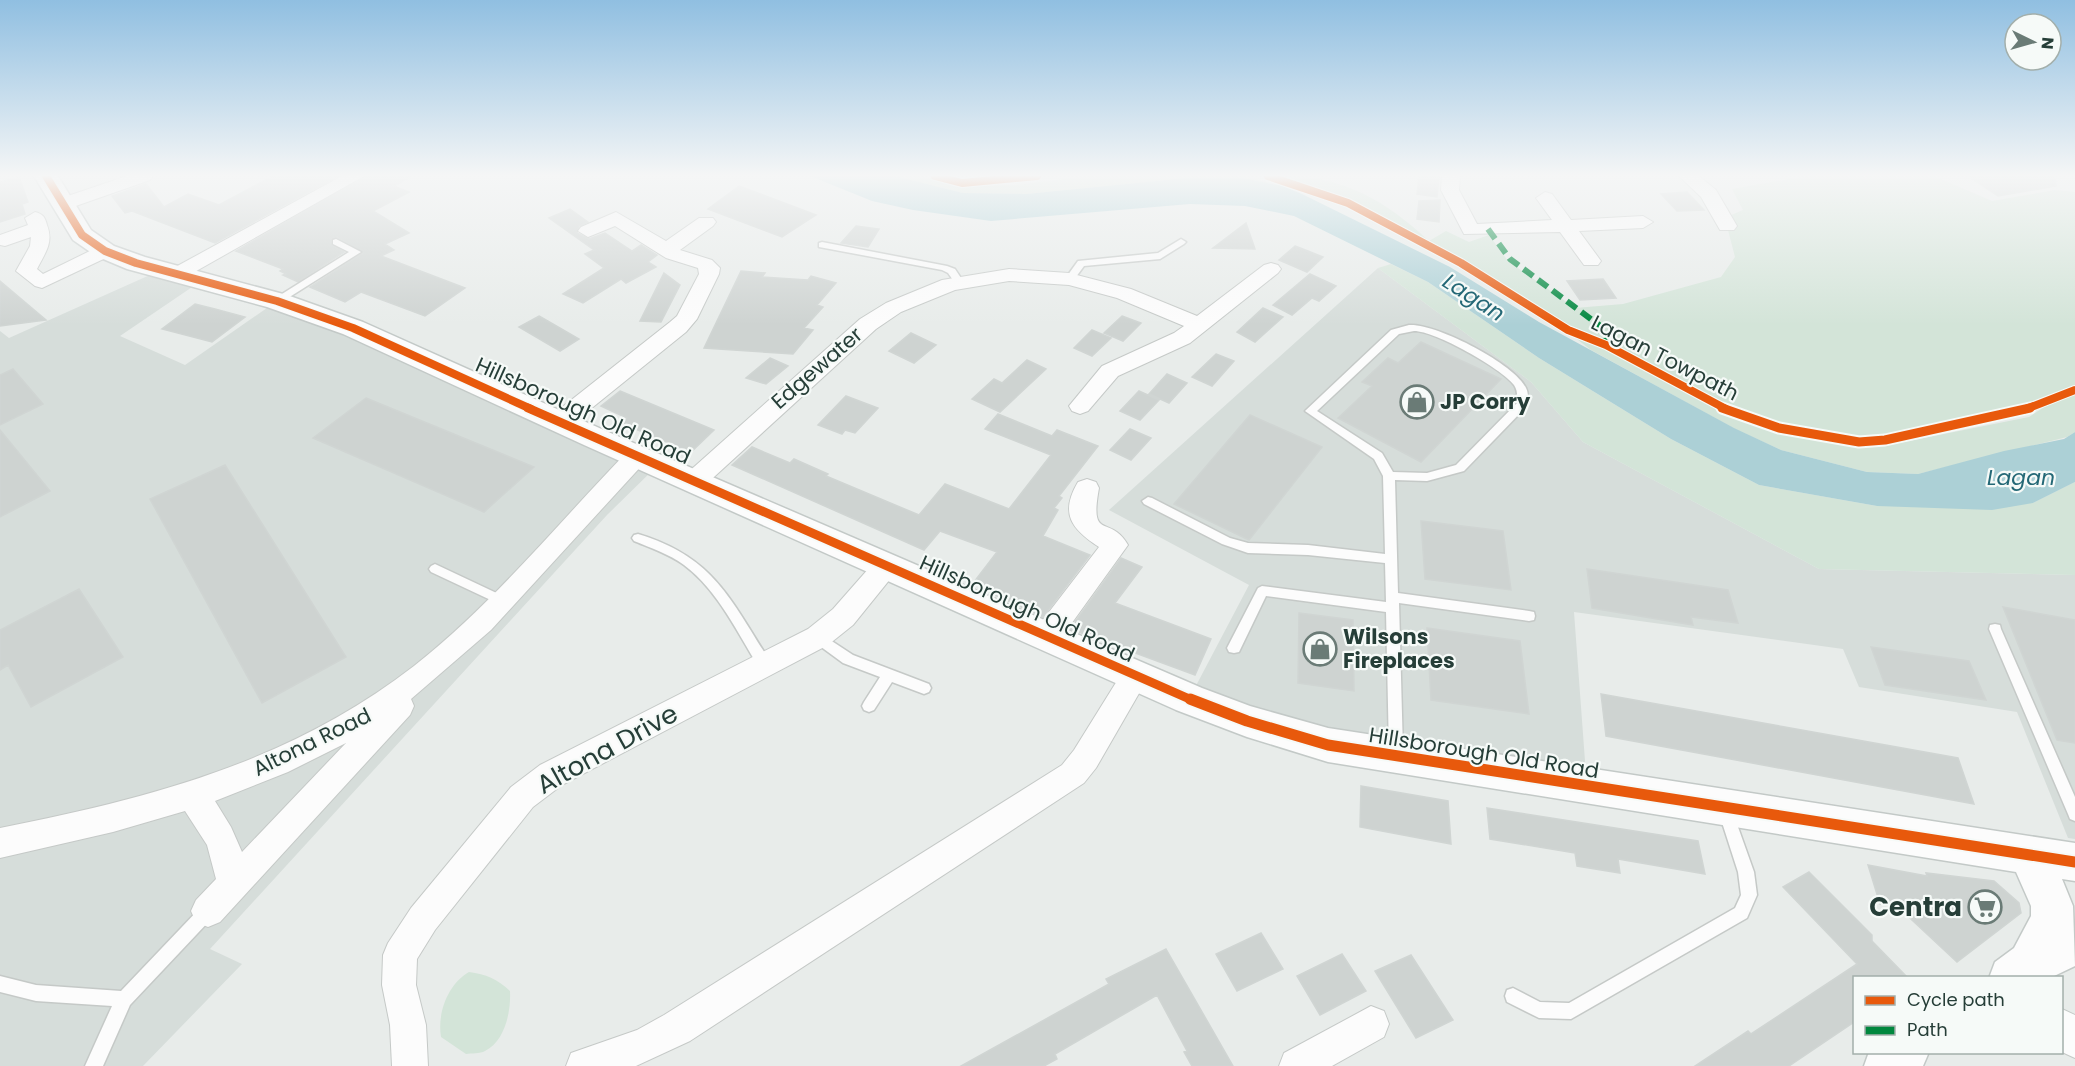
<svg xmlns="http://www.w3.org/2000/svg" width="2075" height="1066" font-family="Poppins,sans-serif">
  <rect width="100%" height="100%" fill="#e8ecea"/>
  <!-- built -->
  <path fill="#d6ddda" d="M1378,268L1531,382L1583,442L1819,569L2075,575V839L2068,838L2017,712L1859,687L1843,649L1574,612L1587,788L1189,699L1249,585L1109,510Z
    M161,270L201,281L120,336L185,365L277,301L658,465L607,515L210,949L242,964L143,1066H0V331L9,338Z"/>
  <!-- green -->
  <path fill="#d3e4d8" d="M894,176H917L970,186L1016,185L1088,176H1244L1283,186L1242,178H1186L1026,194L963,193Z
    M1283,176C1344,176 1386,201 1429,241L1446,231L1469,242L1489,235L1508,261L1575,308L1623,304L1721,277L1735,257L1728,230L1735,229L1729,216L1743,210L1732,189L1806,176H1934L1992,201L2055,190L2075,192V387L1998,413L1871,437L1842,436L1781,426L1727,408L1621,349L1568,327L1429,241L1342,196Z
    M1391,264L1428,282L1539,358L1671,439L1759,485L1877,506L2033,503L2075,482V575L1819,569L1583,442L1531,382L1378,268Z
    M1564,329L1628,359L1687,393L1740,419L1793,434L1846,444L1889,445L2029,417L2052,402L2075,394V432L2067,437L1918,474L1867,472L1781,450L1735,429L1591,350Z
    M469,972C486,974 497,979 510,991C511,1012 505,1041 485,1051C480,1054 471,1053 466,1054L441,1037C437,1013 448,984 469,972Z"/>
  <!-- water -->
  <path fill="#acd0d6" d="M810,176H895L963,193L1026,194L1186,178H1243L1282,186L1302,194L1450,267L1539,322L1734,428L1781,450L1867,472L1918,474L2004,451L2064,439L2075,432V482L2033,503L1992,510L1877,506L1759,485L1671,439L1539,358L1428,282L1294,216L1245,206L1190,204L991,221L913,210L872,201Z"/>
  <!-- building -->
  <path fill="#ced3d1" stroke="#d0d5d3" stroke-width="1.5" d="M273,176H338L215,243L132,211L125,213L112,196L146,184L164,207L188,194L219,205Z
    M366,176H412L394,186L409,192L373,211L409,233L385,244L394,250L381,256L465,288L425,316L361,292L345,302L310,287L363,253L337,237L331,239V244L344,252L298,282L283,275L286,274L280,271L283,269L236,251Z
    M1419,176H1439L1437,197L1417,194Z
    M1968,176H2055L2056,186L1998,196Z
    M19,177L28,202L22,204L25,214L0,222V182Z
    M739,186L816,215L782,237L708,209Z
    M1687,192L1704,210L1677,211L1661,194Z
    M1440,200L1439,222L1417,219L1419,201Z
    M570,209L588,222L579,226L577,233L589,239L605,233L632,251L641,245L657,255L648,262L656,267L626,283L621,279L583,303L563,294L604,268L585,254L594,250L549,218Z
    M1246,223L1255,249L1213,248Z
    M856,226L879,229L868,247L841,243Z
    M1295,246L1308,251L1323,257L1307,272L1279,260Z
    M741,271L765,273L762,277L808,280L811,276L836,283L817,305L823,307L804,328L813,330L793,354L704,348Z
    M664,273L680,285L661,322L640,321Z
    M1310,274L1336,286L1319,301L1312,298L1292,315L1273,305Z
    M1603,279L1616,298L1580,300L1567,281Z
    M0,281L46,320L0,326Z
    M195,304L215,309L245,317L212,342L162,329Z
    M1263,308L1283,317L1255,342L1237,332Z
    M539,316L579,339L560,351L519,327Z
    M1122,316L1141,323L1123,341L1104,333Z
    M1092,330L1111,338L1092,356L1074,348Z
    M911,333L936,345L914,363L889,351Z
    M1421,342L1501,379L1421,462L1338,418L1372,386L1362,382L1388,358L1398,363Z
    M1216,354L1234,361L1212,386L1192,377Z
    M770,358L788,366L766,384L746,378Z
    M1027,360L1046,369L1000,412L972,399L994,379L1002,383Z
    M13,369L43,404L0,425V375Z
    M1167,374L1187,383L1169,403L1149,394Z
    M620,391L685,418L714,430L691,452L621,423L627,418L601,406Z
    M1139,391L1159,400L1140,420L1120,411Z
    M846,396L878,408L855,433L845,430L842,434L818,425Z
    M366,398L534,467L484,512L313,438Z
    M998,414L1052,436L1057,430L1098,446L1059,496L1062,498L1054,508L1058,510L1043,536L1090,555L1043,617L990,593L992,590L974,582L997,552L940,531L924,550L732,465L752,447L790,463L794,459L828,474L826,476L919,515L945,484L1009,509L1051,455L985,429Z
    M1250,415L1322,447L1249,540L1174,504Z
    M1130,429L1151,438L1131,460L1110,450Z
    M0,430L50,491L0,517Z
    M225,465L346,657L262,703L150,499Z
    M1421,521L1503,531L1511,590L1425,579Z
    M1121,558L1142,567L1115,603L1211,639L1195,675L1070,629Z
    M1587,569L1728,590L1738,623L1691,617L1693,625L1592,608Z
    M79,589L123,657L31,707L8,665L0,670V630Z
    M2003,607L2075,620V743L2057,740Z
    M1299,613L1353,620L1354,691L1298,683Z
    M1427,628L1520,641L1529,714L1431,700Z
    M1871,647L1969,661L1986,700L1885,685Z
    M1601,694L1958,758L1974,804L1606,736Z
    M1361,786L1448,801L1451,844L1360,827Z
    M1487,808L1698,841L1705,874L1618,859L1620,873L1577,866L1575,853L1490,839Z
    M1868,865L1927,876L1926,873L1994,881L2019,903L2021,913L1957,962L1898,907L1880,904Z
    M1809,872L1872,935V941L1908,978H1854V1022L1789,1066H1695L1748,1031L1751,1034L1857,964L1783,887Z
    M1261,933L1283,969L1237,991L1216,954Z
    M1166,949L1233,1066H1192L1184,1052L1187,1051L1157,995L1055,1054L1057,1059L1044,1066H961L1109,984L1106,979Z
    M1342,954L1366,991L1320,1015L1297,976Z
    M1411,955L1453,1020L1416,1038L1375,971Z"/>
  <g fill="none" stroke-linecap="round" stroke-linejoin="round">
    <!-- lane casing -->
    <g stroke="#c5c9c7" stroke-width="3">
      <path id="lane" d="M336,239L361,252L280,303H274V299L349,252L333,244V240Z
        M1181,239L1186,242L1184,244L1160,259L1084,266L1073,281H1067L1065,279L1078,261L1158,253Z
        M822,242L947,266L955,269L963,281L958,284L955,283L948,273L942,270L819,247V243Z
        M1409,325C1436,323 1515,364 1526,388C1529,394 1528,401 1526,407L1464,471L1427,481L1395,480L1398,593L1529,611L1534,612L1535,616L1534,620L1529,621L1399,603L1403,752L1401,756L1396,758L1391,756L1389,752L1386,612L1266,596L1239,652L1234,653L1229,652L1227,648L1258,588L1262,586L1386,602L1385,563L1308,555L1248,553L1222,544L1144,504L1142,501L1148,497L1152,498L1230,538L1248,543L1308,545L1385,554L1383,476L1374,459L1305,411L1391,330ZM1414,331C1435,331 1501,368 1514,385C1518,391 1517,396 1517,403L1456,465L1427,473L1393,472L1382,453L1317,411L1399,334Z
        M638,534C714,557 730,599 770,661L772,665L770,669L765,670L760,669C738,634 718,590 684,565C669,554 651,548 634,541L632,538L634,535Z
        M435,564L505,597L507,600L505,603H497L431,572L429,569L431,566Z
        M1995,624L2000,625L2001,629L2075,797V821L2070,819L2068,814L1989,629L1990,625Z
        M818,632L853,655L929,684L931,688L929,692L924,694L892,682L874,710L869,712L864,710L862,706L864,702L880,677L843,663L813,641L812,637L813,633Z
        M1726,806L1731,808L1733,813L1754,872L1757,895L1747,918L1571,1019L1539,1018L1507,1002L1505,996L1507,990L1513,988L1540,1002L1569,1003L1735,908L1741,895L1738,872L1719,813L1721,808Z
        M207,904L213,907L215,912L213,917L130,1005L103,1066H85L112,1006L36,1001L0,992V976L36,985L121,991L201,907Z"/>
    </g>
    <!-- street casing -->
    <g stroke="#c5c9c7" stroke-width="2">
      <path id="street" d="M127,176H153L150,180L70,208H56L54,204L56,200Z
        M342,176H364L184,278H170L167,274L170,270Z
        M1442,176H1460L1459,190L1477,224L1552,220L1536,198L1545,192L1552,194L1571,220L1643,216L1653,222L1643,228L1579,231L1601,261L1598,265H1584L1560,232L1464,234L1441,190Z
        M1679,176H1699L1716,190L1737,226L1734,230H1720L1701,197Z
        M35,212C43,214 45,217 47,225C54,243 45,253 37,269L43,274L98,247H112L115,251L112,255L42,288L35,286L16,271L30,246L31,237L5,246L0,245V235L28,225L25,218Z
        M616,212L666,241L699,218H713L716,222L713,226L680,250L712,260L720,268L719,274L697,319L686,332L567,428L559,430L551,428L547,422L551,416L670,322L677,316L699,274L698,268L666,258L615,226L588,237L578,231L581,227Z
        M1271,263L1278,265L1281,269L1278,273L1190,343L1118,376L1088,411L1080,414L1072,411L1069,406L1102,366L1174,333L1184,326L1117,298L1069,285L1009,281L955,290L901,312L876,329L703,487L694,490L685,487L682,481L685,475L860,319L886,303L942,280L1009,269L1069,273L1131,289L1197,316L1264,265Z
        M637,448L645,450L649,456L645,462L491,630L411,699L414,706L410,715L220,922L208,927L196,922L191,911L196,900L216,879L207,845L185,811L113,832L0,858V828C151,798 290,762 414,666C494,603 559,522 629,450ZM346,743L242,852L231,827L215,801L288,772Z
        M1087,479L1096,482L1099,488C1089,543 1110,513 1128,545L1056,645L1046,648L1036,645L1032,637L1036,629L1099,547C1072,529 1059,514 1078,482Z
        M886,556L895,559L899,566L895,573L853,625L828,645L562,785L533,807L435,930L417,959L416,985L426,1025L428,1066H392L390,1025L382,985L383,955L388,943L411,908L511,787L540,765L808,629L833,609L877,559Z
        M1135,664L1145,668L1149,676L1096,768L1084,783L690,1041L636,1066H566L571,1053L637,1030L664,1015L1062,765L1074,750L1125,668Z
        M1371,1006L1384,1011L1389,1024L1384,1037L1332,1066H1279L1284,1053Z
        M2062,1009L2075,1015V1058L2062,1052Z"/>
    </g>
    <!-- secondary casing -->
    <g stroke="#c3c9c7" stroke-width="3">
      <path id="secondary" d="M34,176H58L91,230L114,246L145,257L287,295L363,322L606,431L1202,688L1250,706L1328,728L2075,843V881L2062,879L2073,906L2075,966L2050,978H1989L1995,962L2014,948L2031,916V906L2016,872L1328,762L1247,737L1176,710L584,445L343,334L267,307L127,269L96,256L73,240Z
        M1869,1052H1929L1923,1066H1864Z"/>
    </g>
    <!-- lane -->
    <use href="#lane" fill="#fcfcfc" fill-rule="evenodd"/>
    <!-- street -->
    <use href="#street" fill="#fcfcfc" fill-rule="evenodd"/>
    <!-- secondary -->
    <use href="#secondary" fill="#fcfcfc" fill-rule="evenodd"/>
    <!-- quiet -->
    <path stroke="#00873e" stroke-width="6" stroke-dasharray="12 6" stroke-linecap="butt" d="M1488,229L1510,259L1599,325L1606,345"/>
    <!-- cycleway-far2 casing -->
    <g stroke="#f6faf8" stroke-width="10">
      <path id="cycleway-far2" d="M46,176L82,235L105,251L136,263L277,301L353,328L531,409
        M935,176L962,183L1037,176
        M1268,176L1348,203L1461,263L1568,330L1606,345L1726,409
        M2026,409L2075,390"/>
    </g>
    <!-- cycleway-far1 casing -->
    <g stroke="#f6faf8" stroke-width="13">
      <path id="cycleway-far1" d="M528,408L1194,701
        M1722,408L1779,428L1859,442L1885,440L2030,408"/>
    </g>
    <!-- cycleway casing -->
    <g stroke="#f6faf8" stroke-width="15">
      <path id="cycleway" d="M1190,699L1247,721L1328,745L2075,862"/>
    </g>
    <!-- cycleway-far2 -->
    <use href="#cycleway-far2" stroke="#e8590c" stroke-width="8"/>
    <!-- cycleway-far1 -->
    <use href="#cycleway-far1" stroke="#e8590c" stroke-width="9"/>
    <!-- cycleway -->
    <use href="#cycleway" stroke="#e8590c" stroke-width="11"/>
  </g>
  <!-- sky -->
  <linearGradient id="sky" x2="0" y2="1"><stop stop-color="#90bfe1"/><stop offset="0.54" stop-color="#f5f6f6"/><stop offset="1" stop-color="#f5f6f6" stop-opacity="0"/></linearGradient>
  <rect width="2075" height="325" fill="url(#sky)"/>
  <!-- icons -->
  <defs>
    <g id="shop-ring" transform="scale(1.725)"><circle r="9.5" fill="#f6faf8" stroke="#6a7b76" stroke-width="1.5"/><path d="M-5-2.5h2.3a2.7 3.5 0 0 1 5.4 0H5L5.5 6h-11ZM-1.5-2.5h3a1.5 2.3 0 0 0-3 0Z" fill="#6a7b76"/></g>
    <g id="supermarket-ring" transform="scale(1.725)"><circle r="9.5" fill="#f6faf8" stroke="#6a7b76" stroke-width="1.5"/><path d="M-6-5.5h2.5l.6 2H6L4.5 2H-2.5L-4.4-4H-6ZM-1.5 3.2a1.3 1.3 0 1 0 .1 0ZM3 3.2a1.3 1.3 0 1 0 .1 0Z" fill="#6a7b76"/></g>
  </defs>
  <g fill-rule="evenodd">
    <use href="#shop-ring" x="1417" y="402"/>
    <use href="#shop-ring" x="1320" y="649"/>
    <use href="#supermarket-ring" x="1985" y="907"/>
  </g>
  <g text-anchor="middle" stroke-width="4.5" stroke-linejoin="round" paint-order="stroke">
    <!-- street labels -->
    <g font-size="21" fill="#263e38" stroke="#f6faf8">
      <text transform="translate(1665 358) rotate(27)" y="7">Lagan Towpath</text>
      <text transform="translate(817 368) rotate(-41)" y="7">Edgewater</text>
      <text transform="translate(583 411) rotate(24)" y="7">Hillsborough Old Road</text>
      <text transform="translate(1027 609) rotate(24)" y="7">Hillsborough Old Road</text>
      <text transform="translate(312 742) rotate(-26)" y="7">Altona Road</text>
      <text transform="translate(1484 753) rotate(9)" y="7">Hillsborough Old Road</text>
    </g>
    <!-- poi labels -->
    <g font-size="21" font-weight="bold" fill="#263e38" stroke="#f6faf8" text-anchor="start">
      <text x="1440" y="409">JP Corry</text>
      <text x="1343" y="644">Wilsons<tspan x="1343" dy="24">Fireplaces</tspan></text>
    </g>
    <!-- water labels -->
    <g font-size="22" font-style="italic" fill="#246876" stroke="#f6faf8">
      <text transform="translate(1474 297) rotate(33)" y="8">Lagan</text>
      <text x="2021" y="485">Lagan</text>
    </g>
    <!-- near-street labels -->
    <g font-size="26" fill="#263e38" stroke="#f6faf8">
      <text transform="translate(607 749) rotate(-29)" y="9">Altona Drive</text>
    </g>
    <!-- near-poi labels -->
    <g font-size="26" font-weight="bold" fill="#263e38" stroke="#f6faf8" text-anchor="end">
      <text x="1962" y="916">Centra</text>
    </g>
  </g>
  <!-- legend -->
  <rect x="1853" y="976" width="210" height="78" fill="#f6faf8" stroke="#a3afab" stroke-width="1.5"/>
  <rect x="1865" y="996" width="30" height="9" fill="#e8590c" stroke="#a3afab" stroke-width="1.5"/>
  <text x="1907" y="1006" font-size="18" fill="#263e38">Cycle path</text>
  <rect x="1865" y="1026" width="30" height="9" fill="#00873e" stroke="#a3afab" stroke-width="1.5"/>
  <text x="1907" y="1036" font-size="18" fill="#263e38">Path</text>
  <!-- north arrow -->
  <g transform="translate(2033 42) rotate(95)"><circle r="28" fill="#f6faf8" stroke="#a3afab" stroke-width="1.5"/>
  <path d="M0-4.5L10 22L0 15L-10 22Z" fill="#6a7b76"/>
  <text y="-9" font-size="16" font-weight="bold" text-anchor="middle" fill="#263e38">N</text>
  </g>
</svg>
